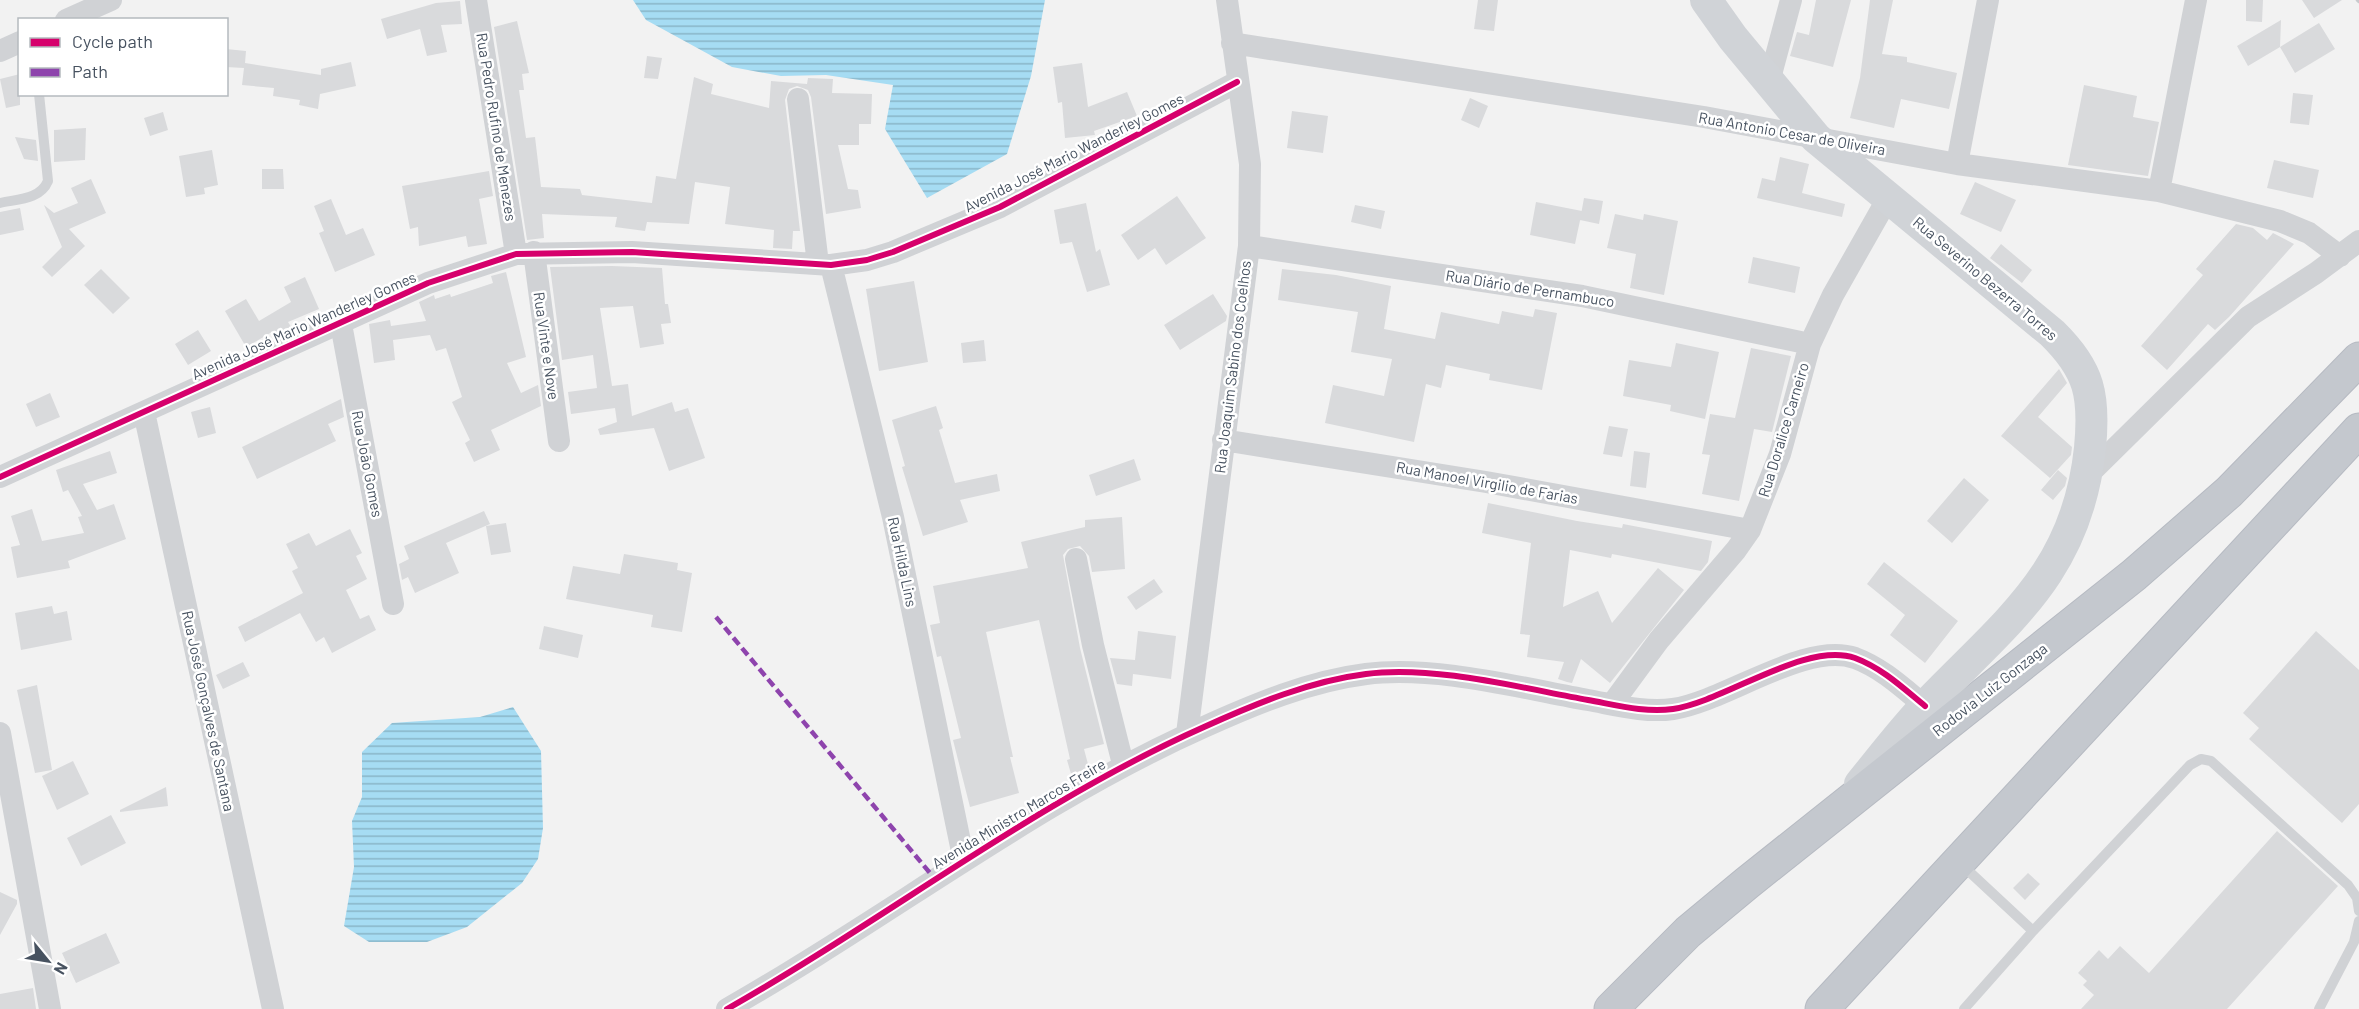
<svg xmlns="http://www.w3.org/2000/svg" width="2359" height="1009" font-family="Barlow,sans-serif">
  <defs>
    <pattern id="water-rules" width="6" height="5" patternUnits="userSpaceOnUse" patternTransform="scale(1.5)"><rect width="6" height="5" fill="#a6dcf3"/><path d="M0 2.5h6" fill="none" stroke="#89b5c8"/></pattern>
  </defs>
  <rect width="100%" height="100%" fill="#f2f2f2"/>
  <!-- water -->
  <path fill="url(#water-rules)" d="M633,0H1045L1031,76L1007,154L927,198L885,129L893,85L826,75L781,76L732,67L646,20Z
    M513,707L541,751L543,828L538,859L522,883L467,927L427,942H369L344,926L354,867L352,821L362,797V752L392,723L480,717Z"/>
  <!-- building -->
  <path fill="#d9dadc" d="M1478,0H1498L1494,31L1474,29Z
    M1816,0H1851L1833,67L1790,56L1797,32L1809,35Z
    M1870,0H1893L1882,54L1907,57V62L1957,73L1949,109L1901,99L1894,128L1850,118L1860,78Z
    M2246,0H2263L2262,22L2246,21Z
    M2302,0H2342L2314,18Z
    M460,1L462,24L441,25L447,52L427,56L420,29L387,39L381,19L436,3Z
    M2281,20L2280,47L2319,23L2335,49L2295,73L2280,47L2248,66L2237,46Z
    M517,21L529,73L522,74L524,90H519L526,138L535,137L541,187L580,189L582,195L652,203L656,176L676,179L694,77L713,84L711,94L769,108L771,81L807,84L808,78L833,79L832,93L872,94L871,124H859V145H838L848,189L858,190L861,208L826,214L811,97L808,90L797,86L789,89L785,100L800,231H793L792,249L773,248L774,230L725,224L730,187L695,182L689,224L647,222L645,231L615,227L617,217L542,214L544,238L527,240L494,27Z
    M226,49L246,51L245,63L321,75V69L351,62L356,86L320,94L318,109L299,105L300,100L273,96L274,88L242,85L244,68L226,67Z
    M647,56L662,58L658,79L644,78Z
    M1082,63L1088,107L1127,92L1137,116L1094,131L1095,135L1065,138L1062,102L1058,103L1053,67Z
    M20,74V105L6,108L0,79Z
    M2084,85L2137,96L2133,117L2159,122L2148,176L2068,165Z
    M2293,93L2313,95L2309,125L2290,123Z
    M1470,98L1488,106L1479,128L1461,120Z
    M1292,111L1328,116L1323,153L1287,148Z
    M163,112L168,130L150,136L144,118Z
    M86,128L85,160L54,162V130Z
    M15,137L36,140L38,161L24,159Z
    M212,150L218,185L204,188L205,194L186,197L179,156Z
    M1780,157L1809,164L1802,193L1845,204L1842,217L1757,198L1762,178L1775,181Z
    M2274,160L2319,170L2313,198L2267,188Z
    M262,169H283L284,189H262Z
    M489,171L493,196L479,199L487,244L468,247L466,236L419,246L418,227L410,229L402,186Z
    M91,179L106,213L69,229L85,246L52,277L42,267L62,247L44,205L54,213L78,203L71,188Z
    M1975,182L2016,200L2001,232L1960,214Z
    M1177,196L1206,238L1166,265L1155,248L1138,260L1121,235Z
    M1584,198L1603,201L1599,224L1580,220Z
    M331,199L346,235L363,228L375,255L335,272L319,233L324,231L314,206Z
    M1536,202L1582,211L1575,244L1530,235Z
    M1086,203L1096,252L1100,249L1110,285L1087,292L1072,242L1060,244L1054,210Z
    M1355,205L1385,211L1381,229L1351,222Z
    M20,208L24,230L0,235V212Z
    M1615,214L1643,220L1644,214L1678,221L1664,295L1630,288L1636,254L1607,248Z
    M2236,224L2253,228L2267,240L2273,233L2294,244L2229,317L2215,330L2208,324L2167,370L2141,346L2203,275L2196,269Z
    M2001,244L2032,270L2022,283L1990,258Z
    M1753,257L1800,267L1795,293L1748,283Z
    M612,266L662,268L665,304H668L671,323L661,324L664,344L640,348L633,306L600,308L612,386L628,384L632,416L672,402L675,412L688,408L705,458L669,471L654,428L600,435L598,429L617,422L615,408L571,414L568,392L597,388L593,355L562,360L550,267Z
    M101,269L130,298L113,314L84,285Z
    M1282,269L1336,275L1391,286L1384,329L1435,339L1441,312L1499,324L1502,311L1533,317L1535,309L1557,313L1542,390L1489,380L1490,374L1446,365L1441,388L1426,384L1414,442L1325,423L1333,385L1384,396L1392,359L1351,352L1358,312L1278,300Z
    M506,272L526,357L507,363L521,393L538,385L541,406L491,430L500,450L474,462L465,443L470,440L452,402L462,397L446,348L436,351L430,335L393,340L395,360L374,363L369,324L390,320L391,326L426,321L419,302L434,295L435,299L450,294L451,297L493,283L491,276Z
    M305,277L319,309L288,322L293,330L276,337L272,332L246,347L225,311L246,299L259,321L291,302L284,287Z
    M914,281L928,362L879,371L866,289Z
    M1213,294L1227,316L1226,321L1180,350L1164,325Z
    M198,330L211,351L188,365L175,344Z
    M984,340L986,361L963,363L961,343Z
    M1676,343L1719,352L1705,419L1670,411L1671,405L1623,396L1629,360L1671,367Z
    M1751,348L1791,356L1772,432L1754,429L1739,501L1702,494L1710,455L1702,454L1710,414L1735,418Z
    M2059,369L2067,383L2038,417L2072,447L2071,455L2050,478L2001,436Z
    M50,393L60,417L36,427L26,404Z
    M341,399L344,417L328,424L336,441L257,479L242,447Z
    M936,406L943,428L939,430L955,483L997,474L1000,491L960,500L968,522L923,536L902,467L905,466L892,420Z
    M210,407L216,433L198,438L191,412Z
    M1609,426L1628,429L1622,457L1603,454Z
    M110,451L117,473L83,484L97,510L114,504L126,539L68,561L70,568L17,578L11,547L20,545L11,516L32,509L42,541L84,533L78,517L82,516L68,490L63,492L56,470Z
    M1634,451L1650,453L1646,488L1630,486Z
    M1134,459L1141,480L1096,496L1089,475Z
    M2058,470L2067,478L2065,486L2053,500L2041,490Z
    M1964,478L1989,500L1952,543L1927,521Z
    M1488,503L1577,521L1622,528L1623,524L1712,541L1708,562L1701,571L1612,554L1611,558L1570,550L1563,607L1598,591L1612,623L1658,568L1684,590L1610,683L1581,659L1572,683L1567,682L1558,679L1564,662L1527,657L1530,635L1520,634L1531,543L1482,533Z
    M484,511L490,524L446,543L459,573L415,593L408,577L402,580L399,564L409,559L404,546Z
    M1122,517L1125,569L1092,572L1089,556L1080,546L1068,549L1063,555L1080,648L1104,744L1084,749L1089,768L1071,774L1067,760L1070,759L1039,620L986,632L1013,757H1010L1019,793L970,807L953,740L961,738L941,656L937,657L930,625L940,623L933,586L1028,568L1021,542L1085,527V520Z
    M506,523L511,552L491,555L486,526Z
    M350,529L362,553L356,556L367,579L346,590L360,619L369,615L376,630L332,653L324,637L316,642L300,613L245,642L238,627L303,593L292,571L298,568L286,544L309,533L316,546Z
    M624,554L678,563L677,570L692,573L682,632L651,627L653,615L566,599L573,566L620,574Z
    M1884,562L1958,621L1925,663L1890,635L1905,615L1867,584Z
    M1154,579L1163,592L1136,610L1127,597Z
    M52,606L54,614L67,611L72,640L21,650L15,613Z
    M544,626L583,635L578,658L539,649Z
    M1138,631L1176,636L1171,679L1133,674L1132,686L1117,684L1110,658L1135,660Z
    M2316,631L2359,670V804L2342,823L2249,739L2259,728L2243,713Z
    M243,662L250,676L223,689L216,675Z
    M37,685L52,770L35,773L17,690Z
    M73,761L89,794L57,810L42,776Z
    M166,787L168,806L120,812V810Z
    M111,815L126,843L81,866L67,838Z
    M2277,831L2338,886L2227,1009H2081L2094,995L2083,985L2087,981L2078,973L2099,950L2108,959L2120,946L2149,973Z
    M2028,873L2040,884L2025,900L2013,888Z
    M0,892L17,900V904L0,935Z
    M106,933L120,963L76,983L62,953Z
    M33,988L36,1009H0V994Z"/>
  <g fill="none" stroke-linecap="round" stroke-linejoin="round">
    <!-- trunk casing -->
    <g stroke="#b6bac2" stroke-width="35">
      <path id="trunk" d="M1611,1009L1688,932L1747,883L2134,575L2229,492L2359,359
        M1822,1009L2359,430"/>
    </g>
    <!-- service -->
    <path stroke="#d0d2d5" stroke-width="10" d="M0,203C17,199 40,200 48,181L39,94
      M1961,864L2033,931
      M1964,1009L2033,931L2190,765L2201,759L2211,761L2348,885L2357,898L2359,911
      M2319,1009L2354,942L2359,921"/>
    <!-- minor -->
    <path stroke="#d0d2d5" stroke-width="22" d="M476,0L516,254
      M66,20L111,0
      M1232,43L1704,117L1957,164L2159,191L2280,221L2309,233L2340,256
      M0,51L20,42
      M1769,82L1791,0
      M798,99L818,264
      M1957,164L1988,0
      M2159,191L2196,0
      M1249,246L1582,296L1810,344
      M534,252L559,441
      M831,265L893,517L964,861
      M341,324L393,604
      M144,412L273,1009
      M1223,440L1486,482L1750,530
      M2087,476L2248,317L2316,273L2359,241
      M0,477L428,283L516,254L632,252L831,265L867,260L893,252L1000,207L1237,82
      M1076,559L1093,645L1123,764
      M1612,704L1659,640L1736,550L1750,530L1780,454L1810,344L1833,295L1888,198
      M0,733L50,1009
      M1187,734L1249,246L1250,164L1227,0
      M727,1009C888,918 1035,802 1204,727C1255,704 1310,681 1366,674C1434,665 1521,688 1588,700C1616,705 1645,713 1673,709C1726,701 1805,641 1855,658C1882,668 1903,688 1925,706"/>
    <!-- secondary -->
    <path stroke="#d0d3d7" stroke-width="32" d="M1706,0L1733,38L1816,138L2052,333C2090,370 2095,396 2090,448C2077,572 2008,620 1928,703C1903,729 1882,757 1860,784"/>
    <!-- trunk -->
    <use href="#trunk" stroke="#c4c8ce" stroke-width="33"/>
    <!-- rail -->
    <path stroke="#c8cacd" stroke-width="4.5" d="M2358,0L2359,1"/>
    <!-- quiet -->
    <path stroke="#8e44ad" stroke-width="4.5" stroke-dasharray="9 4.5" stroke-linecap="butt" d="M716,617L935,879"/>
    <!-- cycleway casing -->
    <g stroke="#fff" stroke-width="10">
      <path id="cycleway" d="M0,477L428,283L516,254L632,252L831,265L867,260L893,252L1000,207L1237,82
        M727,1009C888,918 1035,802 1204,727C1255,704 1310,681 1366,674C1434,665 1521,688 1588,700C1616,705 1645,713 1673,709C1726,701 1805,641 1855,658C1882,668 1903,688 1925,706"/>
    </g>
    <!-- cycleway -->
    <use href="#cycleway" stroke="#d6006c" stroke-width="6"/>
  </g>
  <g text-anchor="middle" stroke-width="5" stroke-linejoin="round" paint-order="stroke">
    <!-- street labels -->
    <g font-size="15" fill="#475260" stroke="#fff">
      <text transform="translate(496 127) rotate(81)" y="5">Rua Pedro Rufino de Menezes</text>
      <text transform="translate(1792 134) rotate(10)" y="5">Rua Antonio Cesar de Oliveira</text>
      <text transform="translate(1074 153) rotate(-27)" y="5">Avenida José Mario Wanderley Gomes</text>
      <text transform="translate(1985 279) rotate(40)" y="5">Rua Severino Bezerra Torres</text>
      <text transform="translate(1530 289) rotate(9)" y="5">Rua Diário de Pernambuco</text>
      <text transform="translate(304 326) rotate(-24)" y="5">Avenida José Mario Wanderley Gomes</text>
      <text transform="translate(546 346) rotate(82)" y="5">Rua Vinte e Nove</text>
      <text transform="translate(1233 367) rotate(-83)" y="5">Rua Joaquim Sabino dos Coelhos</text>
      <text transform="translate(1784 430) rotate(-73)" y="5">Rua Doralice Carneiro</text>
      <text transform="translate(367 464) rotate(79)" y="5">Rua João Gomes</text>
      <text transform="translate(1487 483) rotate(10)" y="5">Rua Manoel Virgilio de Farias</text>
      <text transform="translate(902 562) rotate(78)" y="5">Rua Hilda Lins</text>
      <text transform="translate(1990 690) rotate(-38)" y="5">Rodovia Luiz Gonzaga</text>
      <text transform="translate(208 711) rotate(78)" y="5">Rua José Gonçalves de Santana</text>
      <text transform="translate(1019 814) rotate(-31)" y="5">Avenida Ministro Marcos Freire</text>
    </g>
  </g>
  <!-- legend -->
  <rect x="18" y="18" width="210" height="78" fill="#ffffff" stroke="#b5babf" stroke-width="1.5"/>
  <rect x="30" y="38" width="30" height="9" fill="#d6006c" stroke="#b5babf" stroke-width="1.5"/>
  <text x="72" y="48" font-size="18" fill="#475260">Cycle path</text>
  <rect x="30" y="68" width="30" height="9" fill="#8e44ad" stroke="#b5babf" stroke-width="1.5"/>
  <text x="72" y="78" font-size="18" fill="#475260">Path</text>
  <!-- north arrow -->
  <g transform="translate(48 961) rotate(120)" stroke="#ffffff" stroke-width="4.5" paint-order="stroke">
  <path d="M0-4.5L10 22L0 15L-10 22Z" fill="#475260"/>
  <text y="-9" font-size="16" font-weight="bold" text-anchor="middle" fill="#475260">N</text>
  </g>
</svg>
